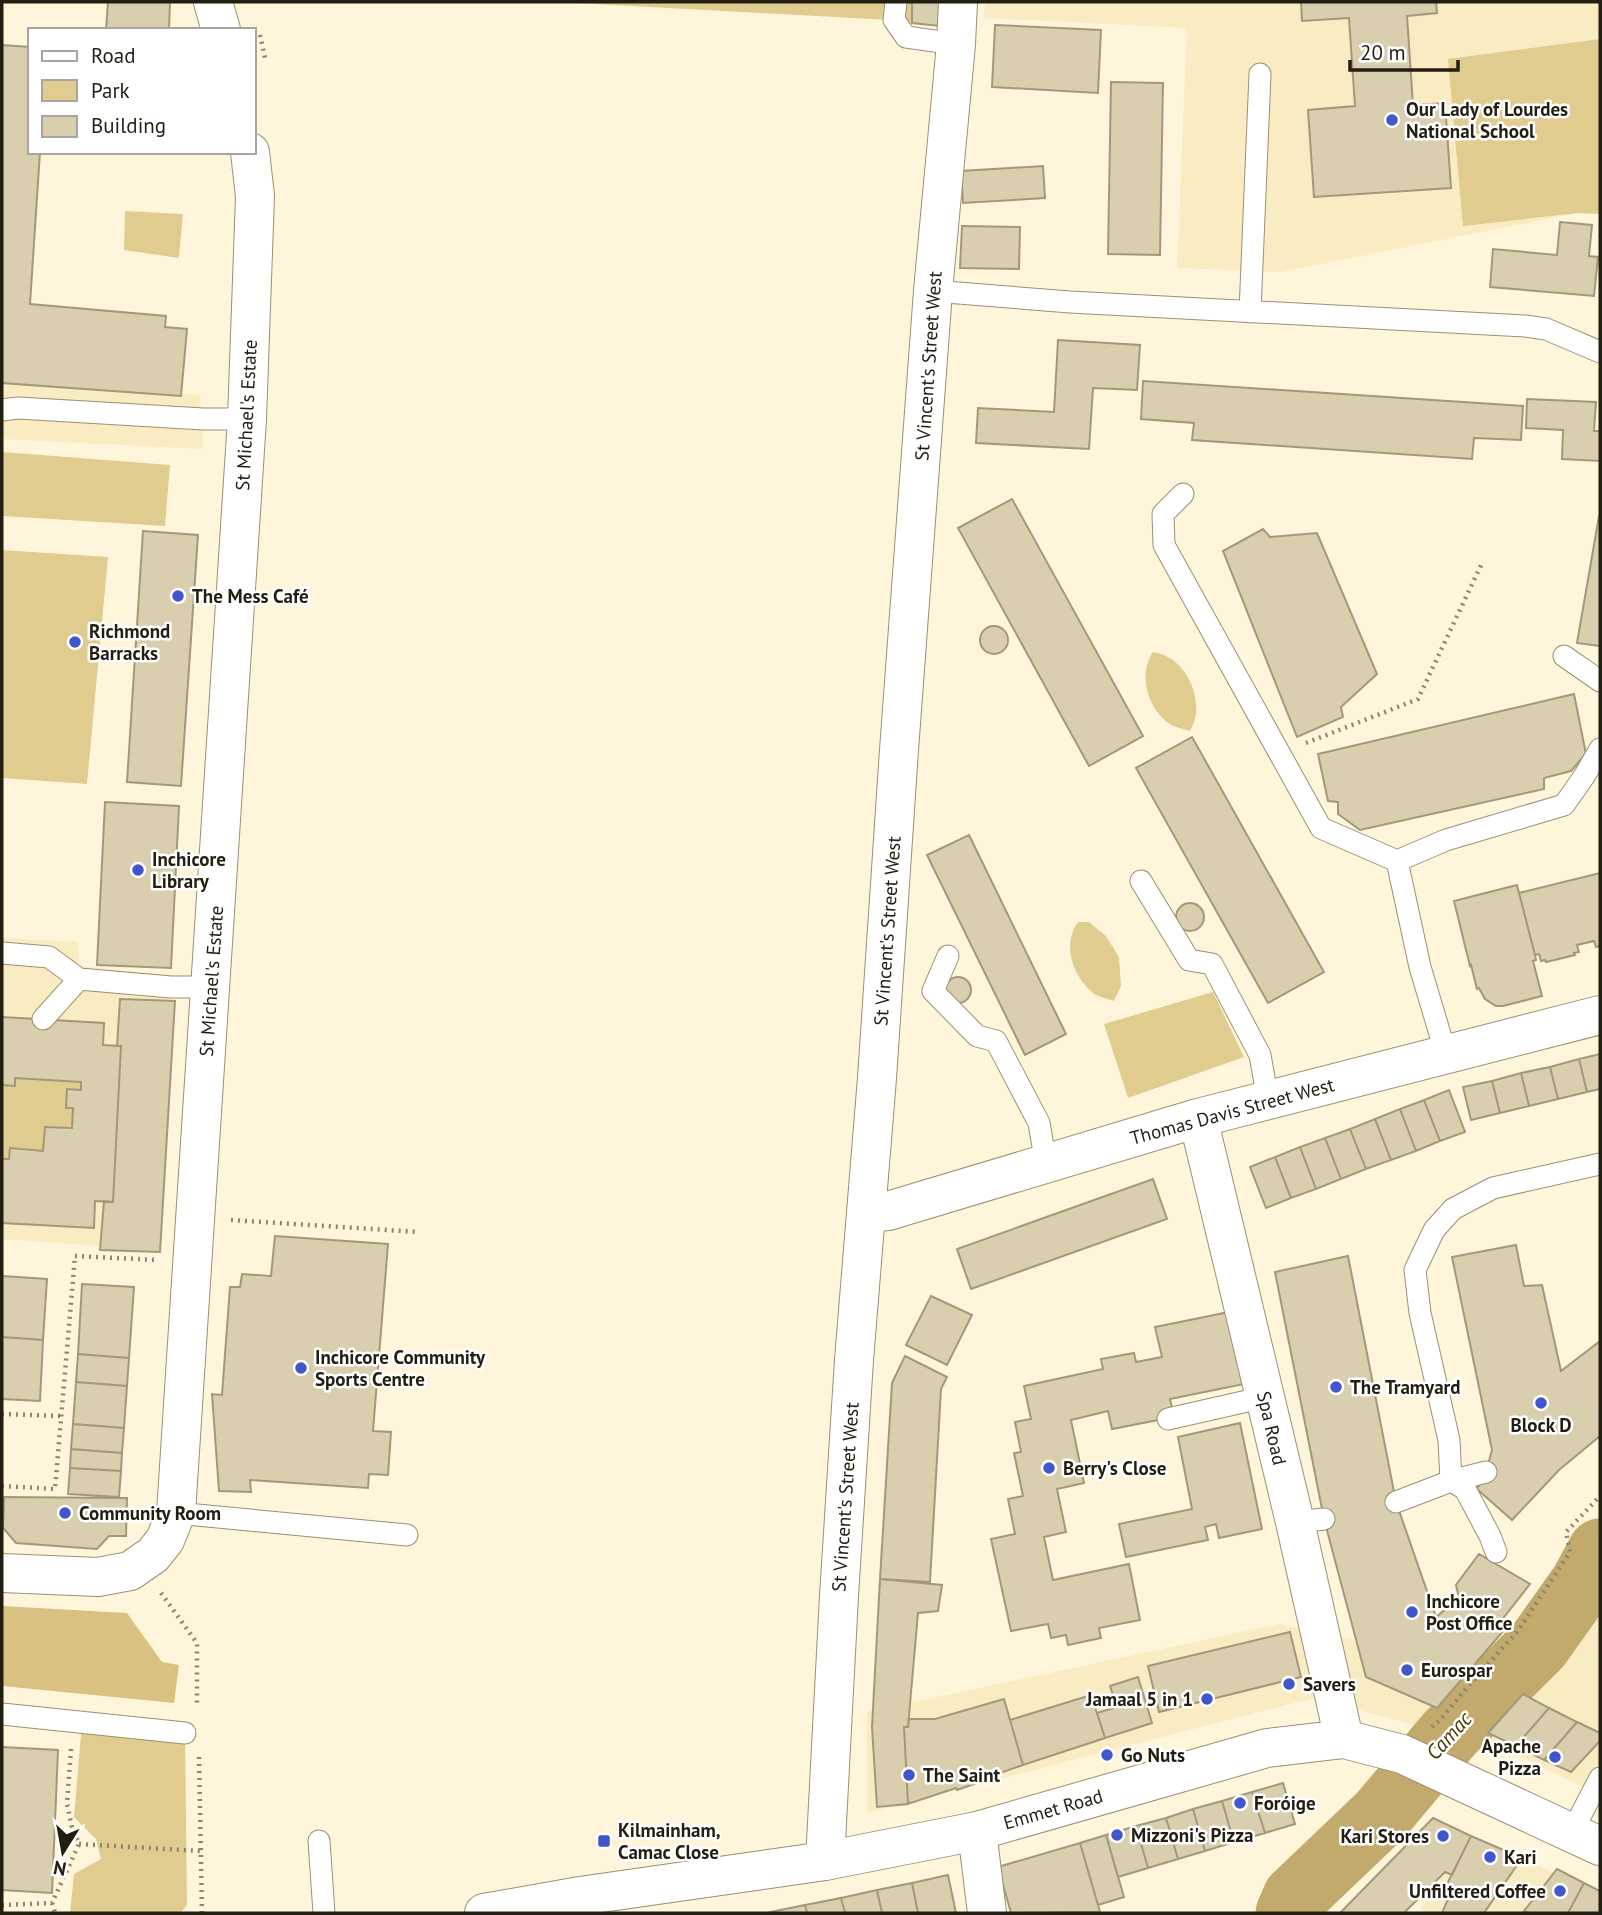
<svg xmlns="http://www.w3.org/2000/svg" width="1602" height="1915" font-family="'PT Sans',sans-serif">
  <rect width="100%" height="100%" fill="#fff5db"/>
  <!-- built -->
  <path fill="#f9ebc2" d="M985,2H1600V214L1578,213L1281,272L1177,268L1187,28L984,18Z
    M2,380L200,395L203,449L2,439Z
    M2,938L78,942L79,966L171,975L154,1250L2,1239Z
    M1600,1582V1796L1518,1755L1441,1720L1425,1728L1314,1698L867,1813V1712L1279,1624L1527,1676Z
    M1469,1835L1600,1893V1913H1418Z"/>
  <!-- green -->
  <path fill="#e1cc90" d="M558,2H941L940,26L890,20Z
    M1600,39V214L1578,213L1463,226L1448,59Z
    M125,211L183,214L179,258L124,250Z
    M2,452L170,465L165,526L2,516Z
    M2,550L108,557L87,784L2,778Z
    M1153,652C1182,656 1199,688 1196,715C1195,721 1192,726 1190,731C1183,729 1174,727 1168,723C1147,707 1138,674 1153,652Z
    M1078,922H1089L1106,936L1119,957L1121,986L1114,1001C1108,999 1098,997 1093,993C1072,976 1062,944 1078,922Z
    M1213,992L1244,1057L1128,1098L1104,1024Z
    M15,1078L81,1082V1090L67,1089L66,1107L73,1108L72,1128L45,1127L43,1151L10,1148L9,1159H2V1085L14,1086Z
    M82,1722L185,1733L187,1905L181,1912L171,1913H70L74,1874L101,1859L96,1839L74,1817Z"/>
  <!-- forest -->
  <path fill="#d9c281" d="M2,1606L127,1613L162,1662L179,1665L174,1703L2,1686Z"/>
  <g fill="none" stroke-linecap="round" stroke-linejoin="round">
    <!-- river -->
    <path stroke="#c1aa6b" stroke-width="65" d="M1288,1913L1295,1897L1381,1815L1450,1733L1538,1646L1582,1584L1600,1551"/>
  </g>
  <!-- building -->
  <path fill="#d9cead" stroke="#a39879" stroke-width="2" d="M108,2H170L169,30H106Z
    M912,2H941L940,26L912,23Z
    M1301,2H1436L1437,13L1407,16L1413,105L1445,103L1451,188L1314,197L1308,110L1355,106L1349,18L1302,21Z
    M995,25L1101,30L1098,93L992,87Z
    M2,45L30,47V152H40L30,304L166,316L165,327L187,329L181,396L2,383Z
    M1111,82L1163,83L1160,255L1108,254Z
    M1043,166L1045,198L963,203L961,171Z
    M1560,222L1592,225L1589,256L1598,257L1594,296L1490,287L1493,249L1557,255Z
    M962,226L1020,227L1019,269L960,268Z
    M1058,340L1140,345L1137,390L1093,388L1089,449L976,443L978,408L1054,412Z
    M1143,381L1523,406L1521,440L1474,438L1472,459L1192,440L1194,423L1141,419Z
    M1527,399L1596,402L1594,431H1600V461L1562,459L1563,430L1526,428Z
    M1012,499L1143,736L1089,766L958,528Z
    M1599,516H1600V646L1577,643Z
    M1263,529L1270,537L1317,533L1377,674L1341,707L1343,717L1297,737L1223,551Z
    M143,531L198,535L181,786L127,782Z
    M980 640a14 14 0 1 1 28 0a14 14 0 1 1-28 0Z
    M1574,694L1586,754L1571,771L1544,778V789L1360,830L1338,814V802L1328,801L1318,754Z
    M1192,737L1324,972L1268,1003L1136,768Z
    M105,802L179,806L171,968L97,965Z
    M969,835L1066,1034L1025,1055L927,855Z
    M1600,873V946L1596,947L1594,941L1577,945L1579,952L1574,953L1575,955L1546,962L1545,960L1541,961L1539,954L1535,955L1519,893Z
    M1517,885L1535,955L1536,960L1533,961L1542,996L1503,1006H1496L1485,999L1479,988L1477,989L1471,965L1470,966L1454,901Z
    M1176 917a14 14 0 1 1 28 0a14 14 0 1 1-28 0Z
    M945 990a13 13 0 1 1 26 0a13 13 0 1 1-26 0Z
    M120,999L175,1001L160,1252L100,1250L104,1201L113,1202L121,1046H117Z
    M2,1017L104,1023L103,1045L121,1046L113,1202L95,1201L94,1228L2,1223V1159H9L10,1148L43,1151L45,1127L72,1128L73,1108H66L67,1089L81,1090V1082L15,1078V1086L2,1085Z
    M1600,1054V1089L1587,1092L1579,1059Z
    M1579,1059L1587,1092L1558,1099L1550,1067Z
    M1550,1067L1558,1099L1529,1106L1521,1073Z
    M1521,1073L1529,1106L1500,1113L1492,1081Z
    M1492,1081L1500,1113L1471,1120L1463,1087Z
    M1449,1090L1465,1132L1440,1141L1424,1100Z
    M1424,1100L1440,1141L1416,1151L1400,1109Z
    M1400,1109L1416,1151L1391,1160L1375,1119Z
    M1375,1119L1391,1160L1366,1169L1350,1129Z
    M1350,1129L1366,1169L1341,1179L1325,1138Z
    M1325,1138L1341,1179L1316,1189L1300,1147Z
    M1300,1147L1316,1189L1291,1198L1275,1157Z
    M1275,1157L1291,1198L1266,1208L1250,1167Z
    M1153,1179L1167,1219L971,1289L957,1249Z
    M275,1236L388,1244L373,1431L391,1432L388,1475L369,1474L368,1488L250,1480L251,1492L219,1491L212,1394L222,1395L230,1287H240L242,1274L271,1276Z
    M1516,1245L1524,1286L1542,1285L1561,1371L1600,1341V1436L1559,1470L1512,1520L1477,1489L1486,1472L1492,1450L1452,1257Z
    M1348,1256L1396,1502L1436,1617L1459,1598L1456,1585L1479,1554L1530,1584L1498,1625L1505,1629L1437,1708L1366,1677L1324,1519L1275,1272Z
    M2,1276L47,1279L43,1340L2,1337Z
    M82,1284L134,1287L129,1358L78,1354Z
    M931,1296L972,1315L947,1365L906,1345Z
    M1229,1312L1244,1384L1170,1399L1174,1417L1112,1429L1108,1411L1071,1420L1084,1483L1057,1489L1066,1532L1044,1537L1053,1580L1129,1564L1140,1620L1099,1628L1101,1638L1068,1645L1066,1635L1051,1638L1048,1624L1011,1631L991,1539L1015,1534L1008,1499L1023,1496L1014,1453L1021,1452L1015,1422L1031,1419L1024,1386L1103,1369L1101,1359L1134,1353L1136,1362L1162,1357L1155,1327Z
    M2,1337L43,1340L40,1401L2,1399Z
    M78,1354L129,1358L127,1386L76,1382Z
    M905,1356L947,1377L941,1389L930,1582L880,1579L892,1383Z
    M76,1382L127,1386L124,1428L73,1424Z
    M1240,1423L1262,1529L1219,1538L1216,1524L1205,1527L1208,1540L1126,1557L1119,1524L1192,1509L1178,1437Z
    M73,1424L124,1428L122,1453L71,1449Z
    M71,1449L122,1453L121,1471L70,1468Z
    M70,1468L121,1471L119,1497L68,1494Z
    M4,1497L127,1498L126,1536H109L97,1549L16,1543L3,1528Z
    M880,1579L942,1585L938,1611L918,1613L908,1727H904L908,1804L877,1807L872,1727Z
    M1290,1632L1301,1677L1159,1712L1148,1666Z
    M1138,1677L1152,1723L1105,1738L1097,1713L1117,1707L1110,1686Z
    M1523,1694L1549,1708L1516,1746L1488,1733Z
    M1091,1695L1105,1738L1023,1765L1010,1720Z
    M1004,1699L1023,1765L991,1776L992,1778L957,1790L956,1788L908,1804L904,1727H908L909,1719H935Z
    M1549,1708L1577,1722L1544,1760L1516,1746Z
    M1577,1722L1600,1733V1741L1571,1772L1544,1760Z
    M2,1747L58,1750L52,1893L2,1890Z
    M1283,1783L1295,1824L1265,1833L1252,1792Z
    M1252,1792L1265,1833L1234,1842L1222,1801Z
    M1222,1801L1234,1842L1205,1851L1193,1809Z
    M1193,1809L1205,1851L1178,1859L1166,1818Z
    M1166,1818L1178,1859L1148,1868L1136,1826Z
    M1433,1818L1471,1836L1452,1875L1445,1872L1404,1913H1340Z
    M1136,1826L1148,1868L1118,1877L1106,1835Z
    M1106,1835L1124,1897L1098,1905L1080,1843Z
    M1471,1836L1522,1858L1484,1913H1442L1451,1892L1444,1890Z
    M1080,1843L1100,1912L1011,1913L998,1867Z
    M1557,1869L1584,1883L1568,1913H1528L1524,1911Z
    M948,1875L956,1913H918L912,1883Z
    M912,1883L918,1913H882L877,1890Z
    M1584,1883L1600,1891V1913H1568Z
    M877,1890L882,1913H845L841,1898Z
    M841,1898L845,1913H807L805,1905Z
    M805,1905L807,1913H771L770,1912Z"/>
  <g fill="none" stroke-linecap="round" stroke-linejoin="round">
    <!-- lane casing -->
    <g stroke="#9b9071" stroke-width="23">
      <path id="lane" d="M896,2L894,20L906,37L956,44
        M933,291L1070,302L1525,326L1546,329L1600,352
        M1250,312L1260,74
        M2,410L18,408L203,419H247
        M1183,494L1163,514L1164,545L1321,828L1397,861
        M1564,656L1600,681
        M1141,881L1189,960L1212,964L1260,1055L1268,1100
        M2,953L49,957L79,979L171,987H210
        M948,956L933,991L977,1036L996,1041L1039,1123L1046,1164
        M43,1019L79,979
        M1446,1054L1420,967L1397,861L1446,840L1564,805L1585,775L1600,749
        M1168,1419L1265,1397
        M1451,1481L1465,1489L1490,1536L1496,1552
        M1451,1481L1486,1472
        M1396,1502L1451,1481L1449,1440L1420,1313L1415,1270L1434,1230L1453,1209L1493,1188L1600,1164
        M176,1513L407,1535
        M1295,1522L1324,1519
        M2,1714L185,1733
        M1572,1832L1600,1778
        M319,1841L324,1913"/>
    </g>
    <!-- street casing -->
    <g stroke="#9b9071" stroke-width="40">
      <path id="street" d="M213,2L221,30
        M1198,1118L1295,1522L1344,1739
        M866,1214L888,1211L1198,1118L1600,1015
        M2,1573L98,1577L130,1571L153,1555L165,1540L176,1513L247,419L255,196L250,152
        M977,1831L987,1913
        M825,1861L839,1596L854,1360L877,1078L899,750L933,291L956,44L958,2"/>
    </g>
    <!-- secondary casing -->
    <g stroke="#9b9071" stroke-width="40">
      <path id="secondary" d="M484,1913L580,1896L825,1861L977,1831L1267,1748L1344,1739L1402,1754L1600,1846"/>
    </g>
    <!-- path -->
    <path stroke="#8b8471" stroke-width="4.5" stroke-dasharray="2 5" stroke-linecap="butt" d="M260,35L266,62
      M1306,743L1418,699L1483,561
      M231,1220L419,1232
      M2,1414L62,1416
      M2,1486L55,1489L75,1256L157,1260
      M161,1593L197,1643V1706
      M1432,1727L1440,1720L1470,1684L1517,1632L1570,1552L1566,1532L1600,1496
      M199,1757L202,1913
      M79,1844L201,1851
      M52,1903L55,1913
      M2,1905L52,1903L79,1844L72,1827L67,1804L71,1749"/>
    <!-- lane -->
    <use href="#lane" stroke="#fff" stroke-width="21"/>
    <!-- street -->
    <use href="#street" stroke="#fff" stroke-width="38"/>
    <!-- secondary -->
    <use href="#secondary" stroke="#fff" stroke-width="38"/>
  </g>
  <!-- markers -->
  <g fill="#4156ca" stroke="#fff" stroke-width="2.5">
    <circle cx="1392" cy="120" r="7"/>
    <circle cx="178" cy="596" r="7"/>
    <circle cx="75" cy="642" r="7"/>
    <circle cx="138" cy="870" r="7"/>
    <circle cx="301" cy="1368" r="7"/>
    <circle cx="1336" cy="1387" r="7"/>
    <circle cx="1541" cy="1403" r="7"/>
    <circle cx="1049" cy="1468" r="7"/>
    <circle cx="65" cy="1513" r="7"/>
    <circle cx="1412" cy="1612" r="7"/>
    <circle cx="1407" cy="1670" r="7"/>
    <circle cx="1289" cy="1684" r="7"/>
    <circle cx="1207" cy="1699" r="7"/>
    <circle cx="1107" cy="1755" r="7"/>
    <circle cx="1555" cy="1757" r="7"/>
    <circle cx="909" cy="1775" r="7"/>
    <circle cx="1240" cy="1803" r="7"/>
    <circle cx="1117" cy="1835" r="7"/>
    <circle cx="1443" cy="1836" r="7"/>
    <rect x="597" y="1834" width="14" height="14" rx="3.5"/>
    <circle cx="1490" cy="1857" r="7"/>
    <circle cx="1560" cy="1891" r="7"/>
  </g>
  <g text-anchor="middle" stroke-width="5" stroke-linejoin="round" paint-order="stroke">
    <!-- poi labels -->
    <g font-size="19" font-weight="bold" fill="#231e12" stroke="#fff" text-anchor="start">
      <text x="1406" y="116">Our Lady of Lourdes<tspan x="1406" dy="22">National School</tspan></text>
      <text x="192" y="603">The Mess Café</text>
      <text x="89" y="638">Richmond<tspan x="89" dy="22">Barracks</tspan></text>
      <text x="152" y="866">Inchicore<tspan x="152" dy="22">Library</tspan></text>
      <text x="315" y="1364">Inchicore Community<tspan x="315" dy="22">Sports Centre</tspan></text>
      <text x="1350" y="1394">The Tramyard</text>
      <text x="1541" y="1432" text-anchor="middle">Block D</text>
      <text x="1063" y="1475">Berry's Close</text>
      <text x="79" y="1520">Community Room</text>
      <text x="1426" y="1608">Inchicore<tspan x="1426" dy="22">Post Office</tspan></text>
      <text x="1421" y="1677">Eurospar</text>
      <text x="1303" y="1691">Savers</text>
      <text x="1193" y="1706" text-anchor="end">Jamaal 5 in 1</text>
      <text x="1541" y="1753" text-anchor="end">Apache<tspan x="1541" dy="22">Pizza</tspan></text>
      <text x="1121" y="1762">Go Nuts</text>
      <text x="923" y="1782">The Saint</text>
      <text x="1254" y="1810">Foróige</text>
      <text x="618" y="1837">Kilmainham,<tspan x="618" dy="22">Camac Close</tspan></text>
      <text x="1131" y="1842">Mizzoni's Pizza</text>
      <text x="1429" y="1843" text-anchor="end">Kari Stores</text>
      <text x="1504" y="1864">Kari</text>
      <text x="1546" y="1898" text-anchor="end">Unfiltered Coffee</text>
    </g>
    <!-- street labels -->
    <g font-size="19" fill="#231e12" stroke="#fff">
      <text transform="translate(928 366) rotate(-86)" y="7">St Vincent's Street West</text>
      <text transform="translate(246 415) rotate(-87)" y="7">St Michael's Estate</text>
      <text transform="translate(887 931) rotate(-86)" y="7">St Vincent's Street West</text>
      <text transform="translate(211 981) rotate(-86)" y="7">St Michael's Estate</text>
      <text transform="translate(1232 1111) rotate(-15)" y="7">Thomas Davis Street West</text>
      <text transform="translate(1272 1428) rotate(77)" y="7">Spa Road</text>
      <text transform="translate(845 1497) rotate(-86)" y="7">St Vincent's Street West</text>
      <text transform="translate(1053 1809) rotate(-16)" y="7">Emmet Road</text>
    </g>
    <!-- water labels -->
    <g font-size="21" font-style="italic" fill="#483801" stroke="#fff">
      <text transform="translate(1449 1736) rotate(-48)" y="7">Camac</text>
    </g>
  </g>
  <!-- border -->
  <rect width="1602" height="1915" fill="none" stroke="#231e12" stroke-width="7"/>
  <!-- legend -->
  <rect x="28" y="28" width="228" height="126" fill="#ffffff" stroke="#a7a5a0" stroke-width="2"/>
  <rect x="42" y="51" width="35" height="10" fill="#ffffff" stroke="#a7a5a0" stroke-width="2"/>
  <text x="91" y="63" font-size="21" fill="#231e12">Road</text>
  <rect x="42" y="80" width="35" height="21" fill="#e1cc90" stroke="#a7a5a0" stroke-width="2"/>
  <text x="91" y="98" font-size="21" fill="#231e12">Park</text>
  <rect x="42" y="116" width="35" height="21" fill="#d9cead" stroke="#a7a5a0" stroke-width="2"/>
  <text x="91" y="133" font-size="21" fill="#231e12">Building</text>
  <!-- north arrow -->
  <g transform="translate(63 1852) rotate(191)" stroke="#ffffff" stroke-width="5" paint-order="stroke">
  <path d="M0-5L12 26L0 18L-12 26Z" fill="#231e12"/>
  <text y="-10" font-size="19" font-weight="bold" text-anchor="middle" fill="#231e12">N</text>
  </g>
  <!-- scale -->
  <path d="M1350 60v10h108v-10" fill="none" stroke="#231e12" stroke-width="3.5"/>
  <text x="1360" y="60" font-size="21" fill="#231e12" stroke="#ffffff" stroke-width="5" paint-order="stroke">20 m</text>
</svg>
